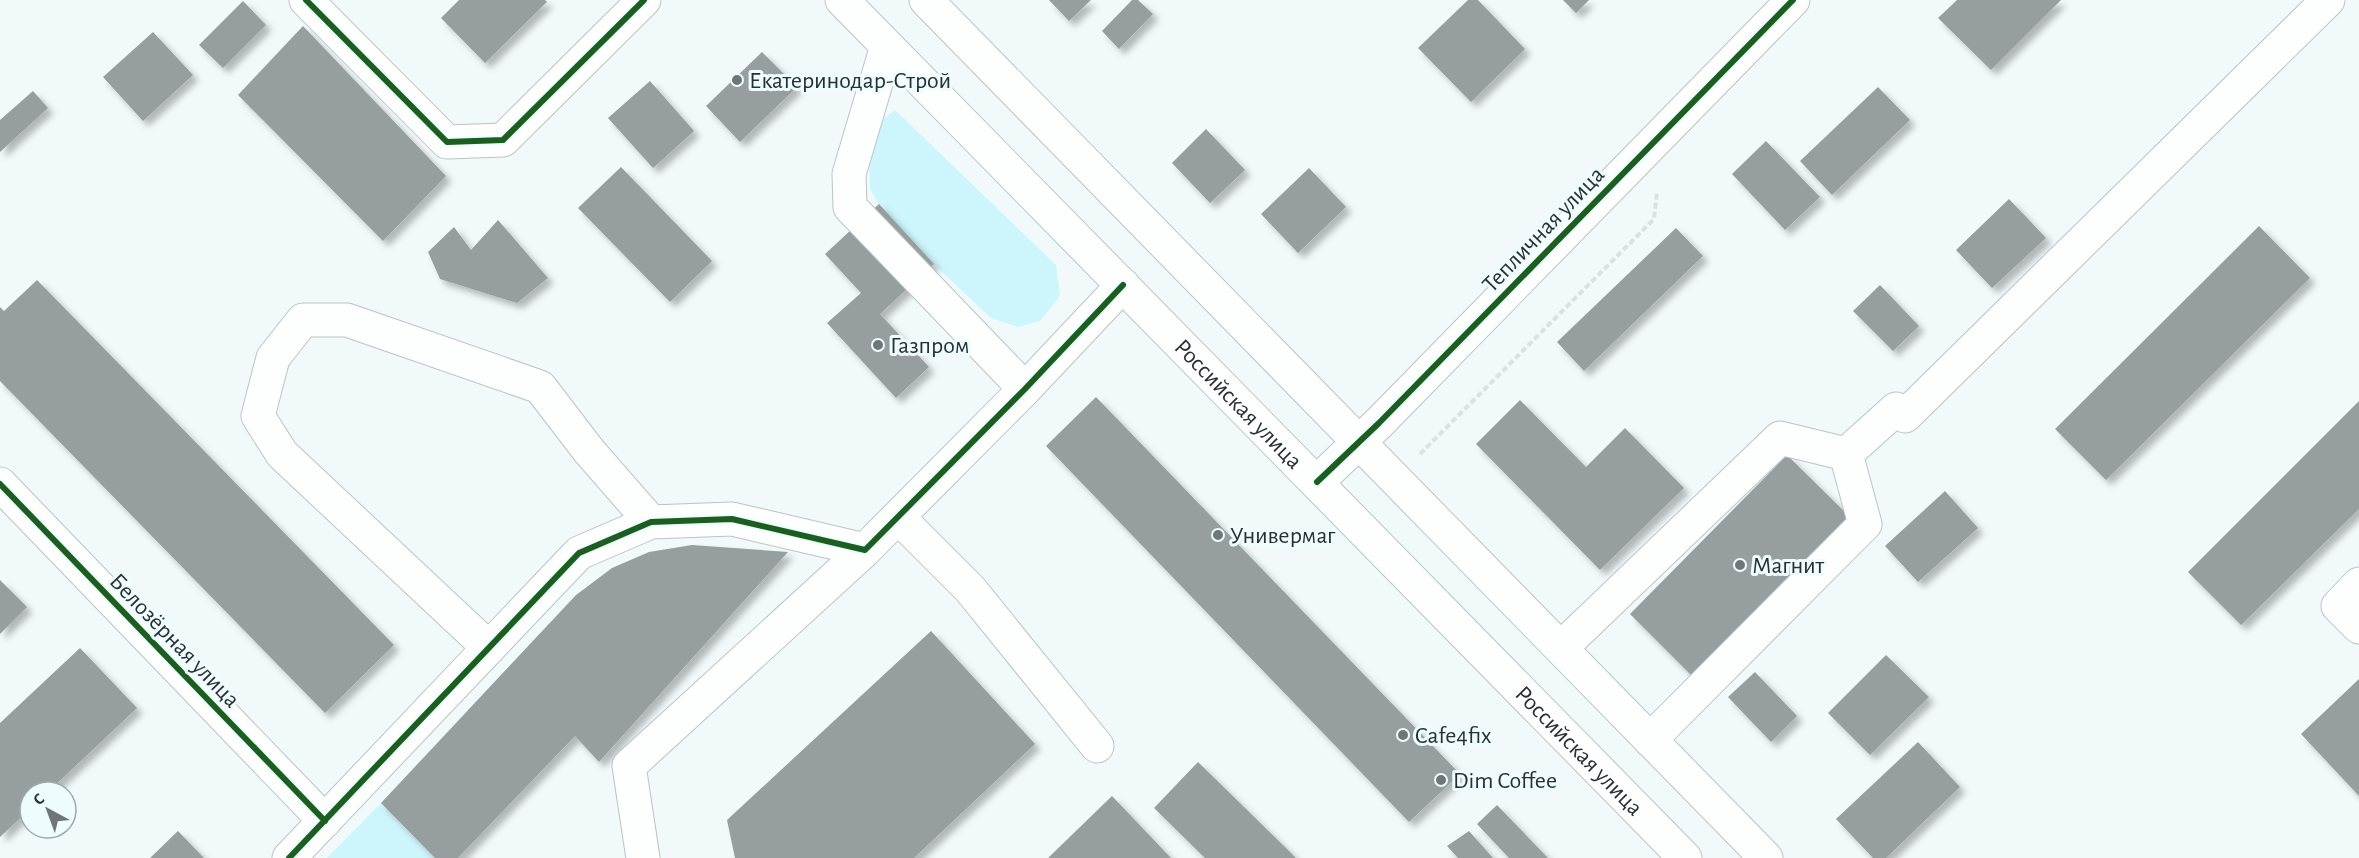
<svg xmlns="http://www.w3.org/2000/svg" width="2359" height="858" font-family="'Alegreya Sans',sans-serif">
  <defs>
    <filter id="shadow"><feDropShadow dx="5.5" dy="5.5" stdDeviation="3" flood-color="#0004"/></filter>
  </defs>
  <rect width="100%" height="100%" fill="#f2f9fa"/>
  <!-- green -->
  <path fill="#cdf5fc" d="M895,110L1056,265L1060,296L1040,321L1018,327L991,318L888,221L870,189L869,156L877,124Z
    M381,803L435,858H327Z"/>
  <!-- building -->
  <path fill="#979e9f" filter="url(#shadow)" d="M459,0H545L547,2L485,63L441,18Z
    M1049,0H1091L1069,21Z
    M1132,0H1138L1153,14L1119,49L1102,31Z
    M1468,0H1478L1525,49L1471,102L1418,48Z
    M1563,0H1589L1576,13Z
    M1957,0H2061L1991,70L1938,18Z
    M243,1L266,25L223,68L199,45Z
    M303,26L446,176L383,241L238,95Z
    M153,32L193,75L143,121L103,77Z
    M762,52L797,87L740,142L706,106Z
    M650,81L694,131L653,168L608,118Z
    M1878,87L1910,120L1832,195L1800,161Z
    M33,91L48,108L0,152V120Z
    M1206,129L1245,170L1210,203L1172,163Z
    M1766,141L1820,197L1785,230L1732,174Z
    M621,167L712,261L670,302L578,208Z
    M1309,168L1346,207L1298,253L1261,214Z
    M2009,199L2046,238L1992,288L1956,250Z
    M879,204L934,264L880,314L929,367L896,398L827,323L861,293L825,254Z
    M498,220L548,278L517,303L440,279L428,252L454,227L471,250Z
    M2259,226L2310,278L2106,480L2055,429Z
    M1676,228L1703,256L1584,371L1557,342Z
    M37,280L394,645L325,713L0,381V307L4,311Z
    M1880,285L1919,326L1893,351L1853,311Z
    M1096,397L1460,774L1409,822L1046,446Z
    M1520,400L1586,467L1625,428L1684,488L1600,570L1476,444Z
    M2359,401V509L2241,625L2188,572Z
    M1787,455L1850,517L1692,676L1630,614Z
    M1945,491L1978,528L1918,582L1885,546Z
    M692,545L788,552L599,762L575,736L458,858H435L381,803L576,595L612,568L649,552Z
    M0,580L27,607L0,634Z
    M931,631L1035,744L914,858H735L727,820Z
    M80,648L137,708L48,792H30V809L0,837V723Z
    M1886,655L1929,697L1870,755L1828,713Z
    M1755,672L1797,716L1771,742L1728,697Z
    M2359,679V796L2301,734Z
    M1918,742L1960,787L1886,858H1873L1836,819Z
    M1198,762L1287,849L1296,858H1205L1154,808Z
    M1112,796L1171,858H1048Z
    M1497,805L1548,858H1509L1477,824Z
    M178,831L204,858H150Z
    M1469,831L1493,858H1458L1447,846Z"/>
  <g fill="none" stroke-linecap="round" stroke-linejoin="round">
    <!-- minor casing -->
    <g stroke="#bcc3c4" stroke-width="35">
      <path id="minor" d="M306,0L447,142L503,140L644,0
        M887,46L849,174L850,207L1025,389
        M1905,416L2328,0
        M1317,482L1379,423L1793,0
        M0,484L325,821
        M898,517L970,589L1097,746
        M2359,584L2338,606L2359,627
        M489,648L282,454L258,416L273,358L303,320H347L540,387L589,451L651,522
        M1561,648L1780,438L1846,454L1896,409
        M1650,740L1865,524L1846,454
        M289,858L579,553L651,522L732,519L865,550
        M643,858L629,766L865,550L1025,389L1123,285"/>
    </g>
    <!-- major casing -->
    <g stroke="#bcc3c4" stroke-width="35">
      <g id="major">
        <path id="s1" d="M842,0L1685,858"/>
        <path d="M926,0L1766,858"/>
      </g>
    </g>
    <!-- path -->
    <path stroke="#dde0e0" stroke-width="4" stroke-dasharray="6 3" stroke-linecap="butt" d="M1420,454L1654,219L1657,192"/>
    <!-- minor -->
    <use href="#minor" stroke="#fdfefe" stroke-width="33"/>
    <!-- major -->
    <use href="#major" stroke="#fdfefe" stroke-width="33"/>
    <!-- cycleway casing -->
    <g stroke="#effcfe" stroke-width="10">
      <path id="cycleway" d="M306,0L447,142L503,140L644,0
        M1317,482L1379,423L1793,0
        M0,484L325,821
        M289,858L579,553L651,522L732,519L865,550L1025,389L1123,285"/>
    </g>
    <!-- cycleway -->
    <use href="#cycleway" stroke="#1b5e20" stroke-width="6"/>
  </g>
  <!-- markers -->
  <g fill="#6f7678" stroke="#effcfe" stroke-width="2">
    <circle cx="737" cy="80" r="6"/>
    <circle cx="878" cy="345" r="6"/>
    <circle cx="1218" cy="535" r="6"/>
    <circle cx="1740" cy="565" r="6"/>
    <circle cx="1403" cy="735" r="6"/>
    <circle cx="1441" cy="780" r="6"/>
  </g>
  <g text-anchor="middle" stroke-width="6" stroke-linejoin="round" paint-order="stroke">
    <!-- poi labels -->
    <g font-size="24" fill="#283032" stroke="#effcfe" text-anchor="start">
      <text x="749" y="88">Екатеринодар-Строй</text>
      <text x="890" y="353">Газпром</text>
      <text x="1230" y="543">Универмаг</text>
      <text x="1752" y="573">Магнит</text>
      <text x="1415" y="743">Cafe4fix</text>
      <text x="1453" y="788">Dim Coffee</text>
    </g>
    <!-- street labels -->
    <g font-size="24" fill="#283032" stroke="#effcfe">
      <text transform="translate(1543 229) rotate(-46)" y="8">Тепличная улица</text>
      <text dy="8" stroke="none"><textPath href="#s1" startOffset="566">Российская улица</textPath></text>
      <text transform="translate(175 640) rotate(46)" y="8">Белозёрная улица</text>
      <text dy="8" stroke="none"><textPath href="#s1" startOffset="1052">Российская улица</textPath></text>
    </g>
  </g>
  <!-- north arrow -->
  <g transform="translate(48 810) rotate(319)"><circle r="28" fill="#effcfe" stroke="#9faaac" stroke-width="1.5"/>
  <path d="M0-4.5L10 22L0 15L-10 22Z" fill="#6f7678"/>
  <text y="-9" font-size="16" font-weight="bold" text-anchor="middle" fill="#283032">С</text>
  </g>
</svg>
